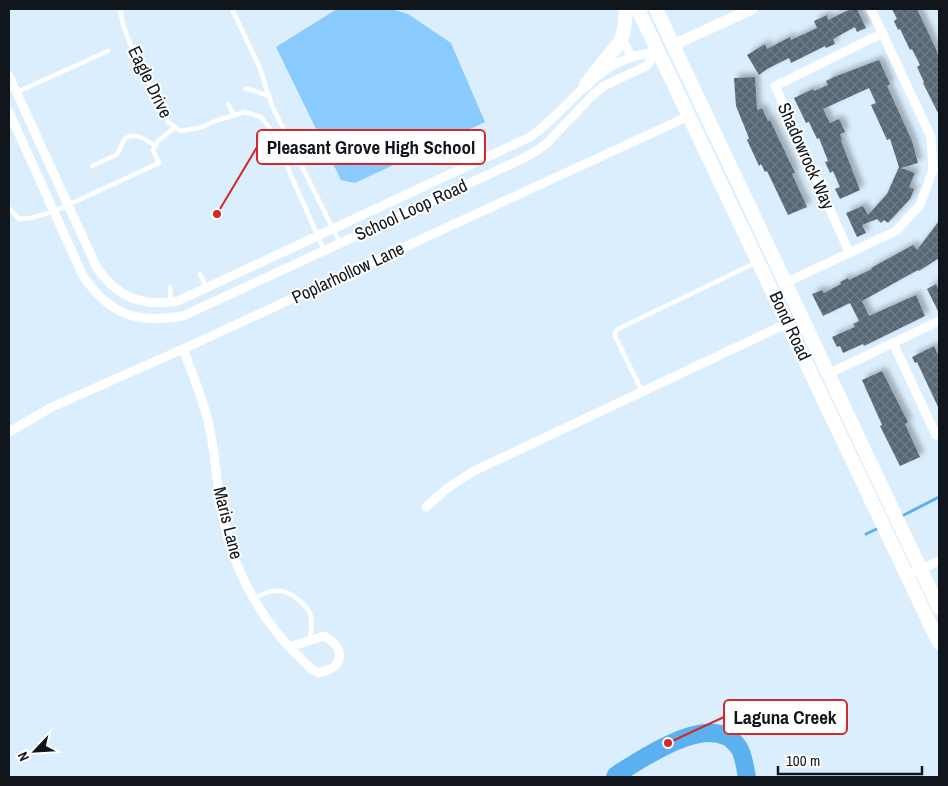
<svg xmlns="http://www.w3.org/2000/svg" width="948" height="786" font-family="'Archivo Narrow',sans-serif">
  <defs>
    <pattern id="building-cross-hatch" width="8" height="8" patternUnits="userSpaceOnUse" patternTransform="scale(1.25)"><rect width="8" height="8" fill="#576775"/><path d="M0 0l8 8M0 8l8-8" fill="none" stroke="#6f7c86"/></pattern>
    <filter id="shadow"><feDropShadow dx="4.5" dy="-4.5" stdDeviation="2.5" flood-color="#0004"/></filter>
  </defs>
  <rect width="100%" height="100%" fill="#dbeefd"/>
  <!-- green -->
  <path fill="#8acbff" d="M337,9H391L408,14L451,43L485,122L355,183L341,180L276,47Z"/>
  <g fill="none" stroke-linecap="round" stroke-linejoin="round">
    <!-- stream -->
    <path stroke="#5bb0f0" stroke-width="3" d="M900,517L939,497
      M866,534L881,527"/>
    <!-- river -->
    <path stroke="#5bb0f0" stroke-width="18" d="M615,777L616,775C643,758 714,708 739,748C744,755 745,769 747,777"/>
  </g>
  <!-- building -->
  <path fill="url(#building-cross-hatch)" filter="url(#shadow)" d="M851,9H857L866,28L857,32L855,27L842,34L833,39L835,44L826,48L825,46L791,63L789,58L767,69L759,75L747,55L765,44L767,49L790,37L791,40L817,28L814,21L827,15L828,20Z
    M892,9H917L936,49L939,58V115L923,83L924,82L917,67L920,65L912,49L910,50L900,29L898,30L894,21L897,19Z
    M879,60L890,84L887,86L912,141L918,163L901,168L915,173L909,187L914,189L910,199L888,223L884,220L881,223L877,219L862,225L866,233L857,237L846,213L863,206L868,215L887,194L899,167L890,139L887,140L871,105L876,103L869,88L823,109L830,123L839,119L845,132L840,134L842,140L841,141L860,190L840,199L835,189L840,187L833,171L830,173L825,162L828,161L819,138L817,139L809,122L806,123L794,98L813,89L814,91L828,85L826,81L834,77Z
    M755,77L757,110L762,108L768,121L770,120L795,173L792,174L807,207L788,215L767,171L765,172L761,164L759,166L747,140L749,138L736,106L734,78Z
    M939,221V258L919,271L918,270L907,276L862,301L869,316L916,295L925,316L864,346L863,344L843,353L840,346L837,347L832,337L855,327L853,324L859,321L850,303L823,316L812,294L822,290L824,293L841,284L840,282L848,278L849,280L872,269L871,268L913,245L917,250Z
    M936,284L939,290V313L927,289Z
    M934,346L939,357V409L917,362L915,363L912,357Z
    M882,371L908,422L905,424L920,457L900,466L880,426L882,425L862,380Z"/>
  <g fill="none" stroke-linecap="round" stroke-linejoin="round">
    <!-- service -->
    <path stroke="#fff" stroke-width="4.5" d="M121,9C118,29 158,99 168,122L180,131L199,128L218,120L245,112L261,117L271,130L324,250
      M232,9L259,66L272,106L340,243
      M246,89L253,90L270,97
      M17,92L108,51
      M228,104L234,115
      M92,166L116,155C121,151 120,145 124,140C133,130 147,140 155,146
      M9,208L19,219L31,218L55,211L159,163L153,150L158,141L175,127
      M200,274L207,288
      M170,287L171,302
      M642,391L615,336V332L618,329L755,263
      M254,600C268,587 286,588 300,601C304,605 308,608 310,613C313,623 311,631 309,641"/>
    <!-- minor -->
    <path stroke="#fff" stroke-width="9" d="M621,38L632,57
      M9,76L97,268C118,298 142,307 178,301L530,137C573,107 598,54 658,53
      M9,112L83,276C110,315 137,324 183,316L522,159L538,150L547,143L590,98L602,87L646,66L658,53
      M849,252L775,86L881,34
      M785,283L896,231L920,205L933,170L931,137L871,9
      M893,343L936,435L939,433
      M183,349C192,373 202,396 208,421C215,449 216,479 221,507C230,560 254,609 291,649L311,669L319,673C323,671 330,670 334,667C346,655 336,642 324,636L289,647
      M828,374L939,321
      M9,432L52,407L183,349L689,116
      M426,507L449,487L474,471L788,323
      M907,576L939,561"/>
    <!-- tertiary -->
    <path stroke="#fff" stroke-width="11" d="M673,45L752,9"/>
    <!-- primary -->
    <path stroke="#fff" stroke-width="14" d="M638,9L939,643
      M656,9L939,608
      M586,84L620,42L624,30L626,9"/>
  </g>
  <g text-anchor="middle" stroke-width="4" stroke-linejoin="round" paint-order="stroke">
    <!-- street labels -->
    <g font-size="18" fill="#10161c" stroke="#fff">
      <text transform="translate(150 82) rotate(64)" y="6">Eagle Drive</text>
      <text transform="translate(806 156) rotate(66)" y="6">Shadowrock Way</text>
      <text transform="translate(411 210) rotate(-25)" y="6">School Loop Road</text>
      <text transform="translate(348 273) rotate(-25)" y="6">Poplarhollow Lane</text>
      <text transform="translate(790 326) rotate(65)" y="6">Bond Road</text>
      <text transform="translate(228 523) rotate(76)" y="6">Maris Lane</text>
    </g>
  </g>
  <!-- callouts -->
  <path fill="none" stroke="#d62828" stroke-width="2" d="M217 214L257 147M668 743L724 717"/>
  <g fill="#d62828" stroke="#fff" stroke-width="2">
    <circle cx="217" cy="214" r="5"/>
    <circle cx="668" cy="743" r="5"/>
  </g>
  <g fill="#fff" stroke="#d62828" stroke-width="2">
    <rect x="257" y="130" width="228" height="34" rx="5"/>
    <rect x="724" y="700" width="123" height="34" rx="5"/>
  </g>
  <g font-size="19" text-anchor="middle" font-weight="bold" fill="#10161c">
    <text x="371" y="154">Pleasant Grove High School</text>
    <text x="785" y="724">Laguna Creek</text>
  </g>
  <!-- border -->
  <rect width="948" height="786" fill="none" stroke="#10161c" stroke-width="20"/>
  <!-- north arrow -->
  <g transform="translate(35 751) rotate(245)" stroke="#ffffff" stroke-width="4" paint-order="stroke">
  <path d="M0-4L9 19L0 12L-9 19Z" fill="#10161c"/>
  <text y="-8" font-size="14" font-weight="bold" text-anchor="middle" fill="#10161c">N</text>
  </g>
  <!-- scale -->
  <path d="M778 766v8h144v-8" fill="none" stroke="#10161c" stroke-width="2.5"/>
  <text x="786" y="766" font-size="15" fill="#10161c" stroke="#ffffff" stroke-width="4" paint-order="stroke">100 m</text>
</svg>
